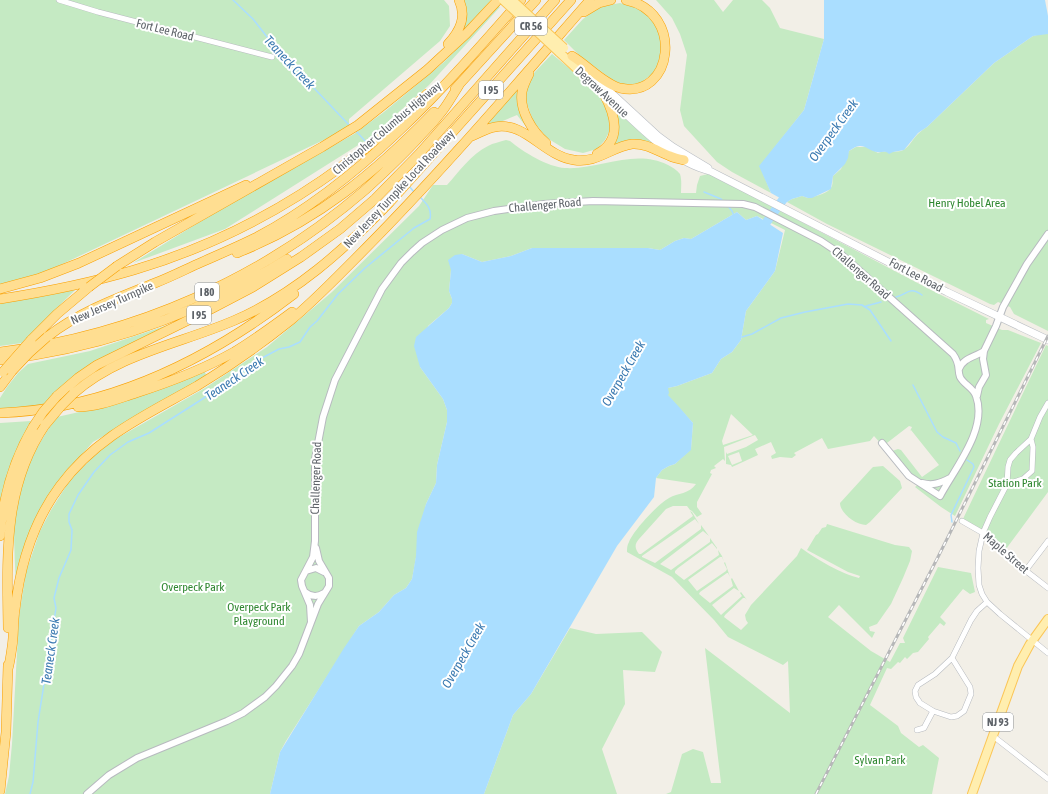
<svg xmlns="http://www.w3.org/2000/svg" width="1048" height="794" font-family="'Asap Condensed',sans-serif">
  <rect width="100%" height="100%" fill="#f2efe7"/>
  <!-- green -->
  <path fill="#c5eac3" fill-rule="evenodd" d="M0,0H444L449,6L450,26L440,41L349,119V128L33,278L0,284Z
    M464,0H491L462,34L466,17Z
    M656,0H714L723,12L733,0H762L770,8L780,28L824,39L804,110L760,166L771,193L732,172L717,162L684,126L680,110L687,55L680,34L672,18Z
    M620,3L643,10L656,25L662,43L660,59L655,72L639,84H618L580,56L564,40L583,19L599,7Z
    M498,6L500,7L429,85L371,137L225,229L133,263L211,215L354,134L384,112L444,62Z
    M1041,34H1048V331L1014,314L1010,307L998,302L994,305L990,304L827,224L787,202L792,199L802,196L808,198C815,196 829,194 832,186C833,183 832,179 833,176L841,169L849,151L856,147H867L878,153C885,150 893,153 901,151C908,149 912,140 917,135C920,132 923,129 927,127L994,63L1033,36Z
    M552,54L593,88L605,102L611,128L605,140L597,149L583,153L565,149L547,138L533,121L526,101V85L534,73Z
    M521,85L535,138L517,115L481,130Z
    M617,111L657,147L639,142L605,152L617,128Z
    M506,140L510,141C523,152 548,167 565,168C600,170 634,148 668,165C672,167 677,170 680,174C682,180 681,187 681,193H696L697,185L700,176L708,174L718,178L929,289L989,319L986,320V323L1002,330H1008L1041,343L999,424L955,516L941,507L915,487L922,481L909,473L892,451L898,449L901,450L922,477L939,465L911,430L910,431L912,427L909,426L883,446L874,436L870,441L828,449L822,438L794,453L796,455L792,458L780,457L772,459L771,456L776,453L771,442L755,449L758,455L732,467L731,465L726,464V452L727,454L746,447L758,440L755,435L724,447L725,461L723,459L714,466L716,468L711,470L710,473L712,474L697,502V507L702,514L697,517L692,511L690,510L687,506H673L666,509L639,539C634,545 635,548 639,554H641L693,516L690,511L692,512L699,524L695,519L642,556V557L655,563L701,529V525L709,536L703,531L660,564L671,570L710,542V538L717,548V549L712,543L678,568L675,571V573L684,580L719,555L718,550L722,556L724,562L722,557H720L688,580L697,591L726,571L727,569L724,563L725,562L730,577L728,573H727L700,592L699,594L710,603L733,586L731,579L732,578L739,591L734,588L712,605L721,615L742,596L740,593L741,592L747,600L745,598H743L725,615L724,617L741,630L748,623L746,620L745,615L751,605L797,556L801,548C816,559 842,574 859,578L860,576L848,572L807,550L816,535L818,534L822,528L826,527L827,524L895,545L909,547L912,551L910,561L903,578L891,604L877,624L869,627L870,631L875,632L872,638L839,605L828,617L871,651L890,662L900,643H905L903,638L938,567L971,573L975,592L970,594L963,589L940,617L946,623L944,626L940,623L928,637L929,639L918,652L913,653L907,659L905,657L900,663L898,662L891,669L887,668L870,705L898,726L901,733L919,747L923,745L939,758L932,794H666L671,792L682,754L693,749L703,752L711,783H721L705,648L790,713L788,661L783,665L728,637L714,620L672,577L627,552C627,549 627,545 629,542C633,531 658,504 669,498C678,493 689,494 696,484L656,478L662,470L669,466L675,464L691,449L693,423L667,395L668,388L677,386L712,373L721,359L732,352L741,340L746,311L775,271L785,230L757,216L746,220L737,212L691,239L684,238L675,241L660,250L648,248H532L511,256L482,262L462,254L451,270L449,291L452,299V303L449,308L428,326L420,367L443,399L447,410V422L437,465L436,483L426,504L412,579L406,588L394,595L379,612L359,626L286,741L280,752L270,794H5L9,776L12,744L19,616L26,572L40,531L51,510L70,480L94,456L114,440L205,388L267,347L332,292L419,206L433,185H447C459,172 471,154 488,146C493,143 500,142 506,140ZM731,414L753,435L723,445L722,441ZM739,452L742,461L732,465L728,456Z
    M75,290L22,343L0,346V303Z
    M174,323L51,397L42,406L0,409V398L7,387L18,373L28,364L90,351Z
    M1046,345L1048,346V492L1003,553L983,533L962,521Z
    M204,370L207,377L93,442L55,485L33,524L16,586C15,566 14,546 14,527C15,487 34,448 57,417L97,408Z
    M31,421L16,452L0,504V423Z
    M883,466L900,481L902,488L870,522L866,525C856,525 840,513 840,503L871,469L873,467Z
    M570,628L596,634L642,632L662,652L655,672L623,670L625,704L602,749L617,794H484L513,715L531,694Z"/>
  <!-- water -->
  <path fill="#aadeff" d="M824,0H1045L1048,16V34L1033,36L994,63L927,127L918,133L904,150L893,152L889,154C885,150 882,153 877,152C865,150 864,140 849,151L848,158L845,164L833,176L831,189L812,198H808L802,196L792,199L787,202L771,193L759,166L804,110L824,39Z
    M737,212L746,220L757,216L783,233L775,271L746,311L741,340L732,352L721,359L712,373L677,386L668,388L669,393L668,395L680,408L693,423L691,450L675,464L669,466L662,470L656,478L654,497L617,546L531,694L513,715L484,794H270L280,752L344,648L359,626L379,612L394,595L406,588L412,579L416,556L417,532L426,504L436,483L437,465L447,422V410L443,399L420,367L414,346L416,337L449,308L452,303V299L449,291L451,270L448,260L455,255L462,254L482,262L511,256L532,248H648L660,250L675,241L684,238L691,239Z"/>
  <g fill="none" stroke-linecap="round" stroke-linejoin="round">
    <!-- stream -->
    <path stroke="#aadeff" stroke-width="1.5" d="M233,0L253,19L275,47L350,126
      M356,131L367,143
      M409,186L414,192
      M704,192L721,199L724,202
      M728,206L732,211L734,216
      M896,297C908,294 909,286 922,295
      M866,306L881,302
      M742,337L752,334L781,318L805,312L848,304L862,305L870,310L891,341
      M913,385L937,432L943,437L956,443L960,451
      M952,522L951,515L974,467L973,464L967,460
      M30,794L33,782L38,722L56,608L54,598L59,578L71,550L72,530L69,522V514L78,495L94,472L110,455L128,442L149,433L226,384L262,358L279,349L289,347L300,342L310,327L317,321L338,294L365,268L414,228L430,219C432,209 427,204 420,197"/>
    <!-- river -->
    <path stroke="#aadeff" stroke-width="9" d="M760,231L790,190"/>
    <!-- minor casing -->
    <g stroke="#b7babf" stroke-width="6">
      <path id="minor" d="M59,0L98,12L272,57
        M1048,403L1040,417L1031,439L1016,453L1010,460L1008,467L1007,484L990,517L983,533L979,551L978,568L979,585L982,594L987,602L1000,614L1048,653
        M1007,484L1023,479L1032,471L1033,447L1031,439
        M962,521L983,533L1003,553L1048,588
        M1026,570L1048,541
        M952,658L970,687L971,694L964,711L957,716L951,717L933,711L920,703L916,697L915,691L918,685L935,674L952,658L971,620L977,611L987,602
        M917,730L924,728L933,711
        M993,736L1048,779"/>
    </g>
    <!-- tertiary casing -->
    <g stroke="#b7babf" stroke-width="8">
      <path id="tertiary" d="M959,369C963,358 975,357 984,351
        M977,396L979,387L986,375L983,359L984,351L996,326L1003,307L1027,264L1048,234
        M922,483C933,486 940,483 950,478
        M306,571L316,568L324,572
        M305,592C311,597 318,597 324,593
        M311,622L310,605L302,586L301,580L313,557L315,541V459L323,417L335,380L382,289L401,263L412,252L422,243L442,230L467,218L494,211L544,204L593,201L743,204L755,207L821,241L842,255L953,354C961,365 957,369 960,377C964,385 973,387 976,396C988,429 955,468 940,496L909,476L882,443
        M87,794L109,775L137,758L227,721L243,713L265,697L276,686L292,666L299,654L318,604L329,586V578L319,561L316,548"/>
    </g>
    <!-- secondary casing -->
    <g stroke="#babec4" stroke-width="8">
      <path id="secondary" d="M593,76L658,136L673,147L708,168
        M606,95C635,122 671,162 710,171L947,292L1048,340"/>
    </g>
    <!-- primary casing -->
    <g stroke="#fbc657" stroke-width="10">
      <path id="primary" d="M559,52L604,94
        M972,794L1018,666L1030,644L1048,619"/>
    </g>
    <!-- motorway casing -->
    <g stroke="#f9a000" stroke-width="10">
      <path id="motorway" d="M584,12L599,3L611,0
        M448,44C460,31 467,17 459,0
        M572,56C587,65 604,84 620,88C673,100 685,12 626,0
        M529,74C526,80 523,86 522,92C519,110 532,131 546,143
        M455,89L536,0
        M472,136C480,133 487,128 495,127C525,121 544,156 574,160C596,164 611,147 632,144C646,143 657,151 670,156C674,158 679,159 684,160
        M597,154C623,140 615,115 604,94
        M237,253C317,221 375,173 434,112
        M117,266L155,242L322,147L358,125L427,70L466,34L498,0
        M0,289L40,278L79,263L246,185
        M0,299C45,292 90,283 134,270C245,237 344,175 427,94
        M47,337C79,312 117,298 155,283C171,277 186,269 202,262C220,254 239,246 257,237C362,181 444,88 521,0
        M31,340L57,314L89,287
        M0,352C135,335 262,279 365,190C385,172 405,153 423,133C430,126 437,118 443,110C449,102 454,93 459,85
        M0,360C102,348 199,314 287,259
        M0,387L12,371
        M73,394C118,354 179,344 233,321C294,295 344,250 390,202L571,0
        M57,396L78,378L97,365L211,309L253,287L301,257L340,229L375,199L419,154L555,0
        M78,407C98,407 117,399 136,393C170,382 204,369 234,352C254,340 273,326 292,312
        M0,413C110,409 208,360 294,294
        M0,536C3,497 13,461 33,427
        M8,628C7,557 3,487 45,425
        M8,669C10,662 11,654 12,647C14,635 13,622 15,610C20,565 33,522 60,486C96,437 146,415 197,386C230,366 261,344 291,320C314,301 334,280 355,259C437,177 513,88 590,0
        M0,791L6,732L8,665"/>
    </g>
    <!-- minor -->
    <use href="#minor" stroke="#fff" stroke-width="5"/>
    <!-- tertiary -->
    <use href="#tertiary" stroke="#fff" stroke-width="6"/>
    <!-- secondary -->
    <use href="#secondary" stroke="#fff" stroke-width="7"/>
    <!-- primary -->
    <use href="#primary" stroke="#ffeeaf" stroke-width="8"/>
    <!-- motorway -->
    <use href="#motorway" stroke="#ffde91" stroke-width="9"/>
    <!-- rail casing -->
    <g stroke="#b6b7b8" stroke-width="3">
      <path id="rail" d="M816,794L939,555L1048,336"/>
    </g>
    <!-- rail -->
    <use href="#rail" stroke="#fff" stroke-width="1.5" stroke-dasharray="4.5" stroke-linecap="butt"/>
    <!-- primary-bridge casing -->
    <g stroke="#fbc657" stroke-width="10" stroke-linecap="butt">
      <path id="primary-bridge" d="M503,0L559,52
        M512,0L564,48"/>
    </g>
    <!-- motorway-bridge casing -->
    <g stroke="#f9a000" stroke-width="10" stroke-linecap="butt">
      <path id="motorway-bridge" d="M89,287L117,266
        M12,371L29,353L47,337
        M3,372L31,340
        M45,425L61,406L73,394
        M33,427L43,412L57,396"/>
    </g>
    <!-- primary-bridge -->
    <use href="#primary-bridge" stroke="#ffeeaf" stroke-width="8"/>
    <!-- motorway-bridge -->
    <use href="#motorway-bridge" stroke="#ffde91" stroke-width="9"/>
  </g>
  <g text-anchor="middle" stroke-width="4" stroke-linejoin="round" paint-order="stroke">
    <!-- shield labels -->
    <g fill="#fff" stroke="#8e9296" stroke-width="1">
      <rect x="515" y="17" width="32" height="18" rx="3"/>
      <rect x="479" y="81" width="24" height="18" rx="3"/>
      <rect x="195" y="283" width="24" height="18" rx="3"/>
      <rect x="187" y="306" width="24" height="18" rx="3"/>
      <rect x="983" y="713" width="30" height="18" rx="3"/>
    </g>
    <g font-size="11" font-weight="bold" fill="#5e6369">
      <text x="531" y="30">CR 56</text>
      <text x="491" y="94">I 95</text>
      <text x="207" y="296">I 80</text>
      <text x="199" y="319">I 95</text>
      <text x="998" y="726">NJ 93</text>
    </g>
    <!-- street labels -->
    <g font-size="12" fill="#5e6369" stroke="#fff">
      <text transform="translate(165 30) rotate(14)" y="4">Fort Lee Road</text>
      <text transform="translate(602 92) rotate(43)" y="4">Degraw Avenue</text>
      <text transform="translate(387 128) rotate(-40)" y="4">Christopher Columbus Highway</text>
      <text transform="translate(399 189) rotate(-47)" y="4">New Jersey Turnpike Local Roadway</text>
      <text transform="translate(545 205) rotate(-5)" y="4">Challenger Road</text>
      <text transform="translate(861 273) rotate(41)" y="4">Challenger Road</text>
      <text transform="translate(916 275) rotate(28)" y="4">Fort Lee Road</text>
      <text transform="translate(112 303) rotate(-24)" y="4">New Jersey Turnpike</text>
      <text transform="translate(316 478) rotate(-88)" y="4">Challenger Road</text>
      <text transform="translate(1006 553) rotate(41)" y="4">Maple Street</text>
    </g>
    <!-- park labels -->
    <g font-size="12" fill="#2f8730" stroke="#fff">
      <text x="967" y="207">Henry Hobel Area</text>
      <text x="1015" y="487">Station Park</text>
      <text x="193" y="591">Overpeck Park</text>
      <text x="259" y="611">Overpeck Park<tspan x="259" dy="14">Playground</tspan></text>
      <text x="880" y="764">Sylvan Park</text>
    </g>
    <!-- water labels -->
    <g font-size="13" font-style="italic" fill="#3b7ab1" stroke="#fff">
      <text transform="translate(290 62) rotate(47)" y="5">Teaneck Creek</text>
      <text transform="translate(833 130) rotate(-54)" y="5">Overpeck Creek</text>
      <text transform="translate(623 373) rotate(-60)" y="5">Overpeck Creek</text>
      <text transform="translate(234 378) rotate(-34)" y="5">Teaneck Creek</text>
      <text transform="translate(50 651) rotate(-82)" y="5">Teaneck Creek</text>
      <text transform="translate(463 655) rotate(-60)" y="5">Overpeck Creek</text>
    </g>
  </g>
</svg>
